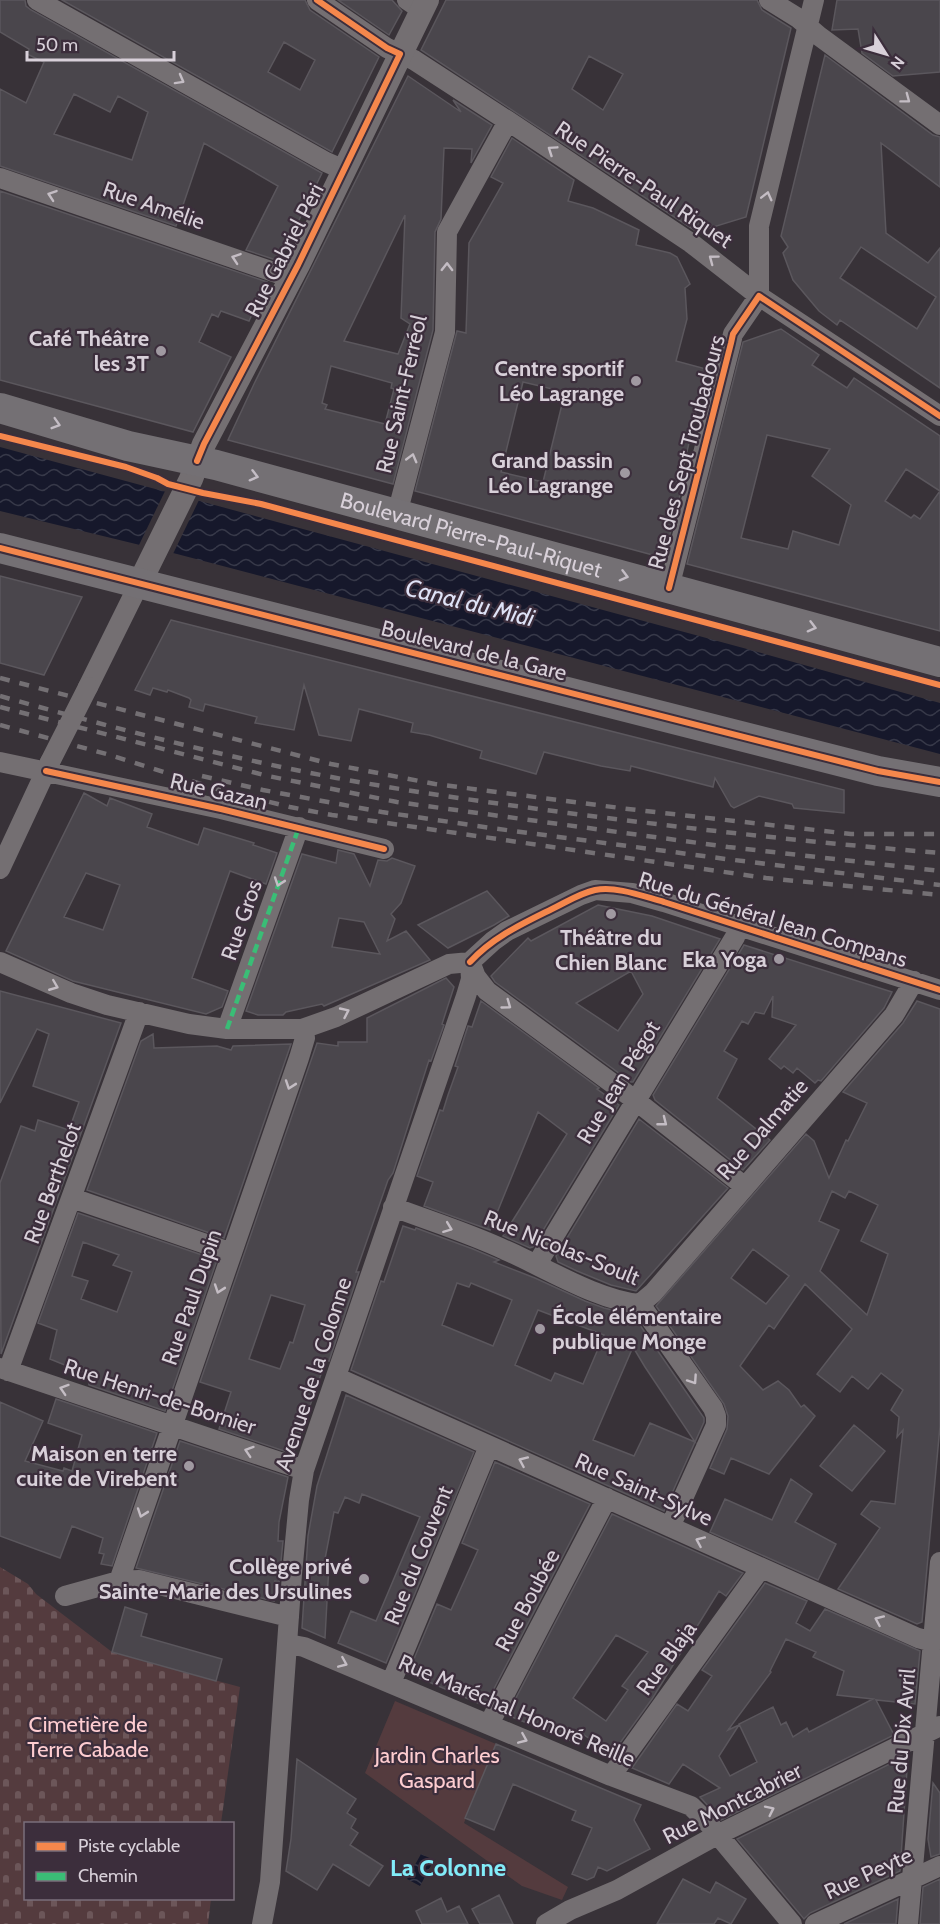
<svg xmlns="http://www.w3.org/2000/svg" width="940" height="1924" font-family="Cabin,sans-serif">
  <defs>
    <pattern id="cemetery-stones" width="16" height="16" patternUnits="userSpaceOnUse" patternTransform="scale(1.5)"><rect width="16" height="16" fill="#543b3e"/><path d="M2 7V4a2 2 0 0 1 4 0v3zM10 15v-3a2 2 0 0 1 4 0v3z" fill="#6c5659"/></pattern>
    <pattern id="water-waves" width="16" height="10" patternUnits="userSpaceOnUse" patternTransform="scale(1.5)"><rect width="16" height="10" fill="#16182b"/><path d="M0 5q4-4 8 0t8 0" fill="none" stroke="#373949"/></pattern>
  </defs>
  <rect width="100%" height="100%" fill="#383238"/>
  <!-- cemetery -->
  <path fill="url(#cemetery-stones)" d="M0,1567L28,1584L36,1594L112,1652L240,1687L221,1823L26,1824V1898L211,1899L208,1924H0Z"/>
  <!-- park -->
  <path fill="#543b3e" d="M395,1701L496,1744L464,1823L568,1887L562,1900L522,1886L365,1773Z"/>
  <!-- water -->
  <path fill="url(#water-waves)" d="M0,447L747,649L940,703V754L177,554L0,511Z
    M421,1854L434,1860L420,1886L407,1879Z"/>
  <!-- pier -->
  <path fill="#383238" d="M166,489L200,498L172,556L138,547Z"/>
  <!-- building -->
  <path fill="#4a464c" stroke="#5b575d" stroke-width="1.5" fill-rule="evenodd" d="M0,0H25L26,6L31,10L322,173L279,261L246,250L278,186L204,143L176,226L0,166V89L26,103L44,62L27,54L29,49L0,32ZM74,94L110,112L118,96L148,112L132,160L54,134Z
    M62,0H305L310,10L379,57L332,152ZM284,42L315,60L300,90L268,72Z
    M338,0H392L402,11L389,35Z
    M446,0H757L762,10L791,28L746,217L697,232L421,50ZM589,56L623,74L603,110L572,89Z
    M837,0H940V72L893,76L862,53L858,29L832,30Z
    M825,55L933,135L940,137V187L881,143L886,233L928,263L940,248V388L840,320L837,325L819,311L793,280L783,253L788,247L781,236ZM861,247L936,297L917,329L840,278Z
    M408,76L461,112L453,100L492,125L471,163L472,149L444,148L441,219L435,232L433,330L393,484L228,440L254,384ZM405,215L401,318L410,324L398,354L344,341ZM331,366L392,383L391,388L394,389L385,424L325,409L327,405L322,403Z
    M512,138L574,180L568,201L593,208L639,230L636,245L670,253L677,257L690,284L685,288L687,319L676,361L706,369L680,482L683,483L664,558L415,491L457,331L466,333L469,243L503,183L491,177ZM523,382L565,392L543,482L501,472Z
    M0,191L267,282L249,321L221,311L218,317L212,314L199,342L231,357L193,432L0,380Z
    M781,329L819,355L812,365L847,388L854,378L940,436V631L687,564L743,342ZM767,435L830,449L812,476L851,505L839,545L793,531L788,549L741,538ZM906,469L940,491L920,519L914,515L911,518L885,501Z
    M0,576L82,597L44,675L0,663Z
    M171,620L844,790V813L794,808L792,804L759,796L734,808L731,806L715,778L713,787L631,766L630,771L601,766L544,752L536,774L480,758L482,751L429,735L411,732L413,723L359,709L351,741L319,735L304,685L294,730L255,723L257,717L205,704L203,711L189,707L191,700L189,698L168,690L167,692L153,688L150,695L135,690Z
    M84,793L107,806L110,798L152,814L147,827L198,845L204,828L254,843L253,845L277,853L266,884L230,871L192,978L228,991L222,1007L206,1014L73,981L6,951ZM86,873L120,885L103,930L64,917Z
    M338,850L354,854L370,886L378,860L387,861L392,858L415,866L401,903L391,914L395,919L387,941L406,931L430,960L324,1006L322,1004L286,1012L283,1015H258L246,1011L302,854L336,863ZM339,918L364,922L380,954L332,947Z
    M487,891L509,916L494,925L448,948L418,925Z
    M598,905L652,916L720,939L633,1082H631L495,982L491,976L528,938L531,941ZM631,971L643,994L618,1031L576,1003Z
    M744,945L892,992L884,1008L821,1081L818,1080L815,1083L797,1068L793,1073L784,1066L781,1069L769,1059L796,1025L772,1017L773,996L764,1014L755,1012L748,1024L742,1021L724,1051L737,1059L717,1098L770,1140L743,1170L655,1100L653,1095Z
    M446,978L454,987L442,1024L444,1025L431,1061L429,1060L393,1173L388,1180L356,1272H359L329,1361L326,1360L293,1454L219,1429L231,1392L200,1382L317,1043L338,1046V1042H367V1018ZM271,1295L305,1305L293,1343L290,1342L280,1369L249,1359Z
    M0,991L121,1023L1,1354L0,1183L21,1126L35,1131L38,1120L69,1130L79,1102L33,1086L49,1034L37,1029L0,1103Z
    M481,1001L599,1088L597,1089L619,1105L533,1247L530,1248L503,1236L567,1134L538,1112L490,1230L424,1206L433,1182L417,1176L440,1110L443,1111L448,1095L458,1067L455,1066L468,1026L472,1027Z
    M917,1001L940,1009V1426L922,1622L917,1624L838,1589L880,1528L861,1514L871,1501L895,1504L903,1430L897,1437L899,1417L891,1410L903,1390L881,1373L868,1389L852,1376L840,1392L817,1374L852,1329L805,1284L774,1329L769,1325L740,1366L763,1390L778,1381L789,1390L801,1407L804,1405L815,1416L769,1474L731,1458L724,1474L710,1468L727,1429L728,1416L724,1404L656,1306L806,1134L814,1141L829,1178L846,1140L848,1141L867,1103L843,1092L903,1023ZM832,1191L845,1198L849,1191L878,1205L861,1241L888,1254L867,1315L820,1271L839,1230L819,1221ZM753,1249L789,1276L766,1304L731,1278Z
    M153,1034L154,1048L217,1046L231,1050L233,1046L291,1044L224,1238L87,1190L141,1041Z
    M639,1119L728,1188L636,1291L611,1285L577,1271L558,1262L556,1256Z
    M78,1213L217,1260L165,1411L89,1385L87,1374L50,1359L57,1330L38,1323ZM83,1242L119,1255L113,1265L132,1272L117,1312L81,1299L88,1281L72,1276Z
    M403,1226L415,1230L416,1228L473,1249L499,1260L494,1262L535,1278L585,1301L604,1308L633,1315L704,1418V1422L664,1511L351,1370L381,1281L384,1282ZM457,1283L469,1287L471,1283L512,1300L493,1346L442,1325ZM538,1310L604,1335L583,1384L555,1373L551,1381L515,1365ZM633,1347L645,1367L695,1442L650,1423L634,1456L593,1440Z
    M346,1395L474,1452L386,1663L338,1643L351,1611L376,1621L420,1517L362,1494L359,1503L345,1497L338,1513L334,1512L324,1564H329L325,1638L302,1628L308,1536L317,1486Z
    M56,1399L157,1433L112,1566L101,1564L104,1554L99,1553L103,1538L72,1526L60,1558L0,1536V1402L43,1421L25,1461L63,1471L64,1468L72,1471L82,1435L48,1423Z
    M854,1425L885,1451L852,1491L820,1466Z
    M180,1441L288,1477L279,1522L278,1541H283L279,1582L275,1581L274,1601L136,1568Z
    M495,1462L590,1504L485,1706L408,1673L437,1604L451,1610L478,1550L462,1543Z
    M791,1479L812,1494L795,1522L836,1544L818,1580L710,1532L725,1499L772,1520Z
    M612,1514L743,1573L726,1596L719,1591L652,1699L612,1754L581,1733L577,1743L507,1715ZM616,1635L648,1652L622,1686L628,1690L606,1721L573,1698Z
    M765,1583L807,1601L796,1623L810,1631L825,1609L920,1651L915,1704L876,1700L894,1735L721,1820L700,1797L720,1788L683,1764L669,1784L632,1768L677,1704L688,1711L712,1676L702,1670ZM786,1639L816,1652L813,1657L844,1671L837,1695L873,1699L809,1732L807,1728L793,1737L786,1722L781,1725L773,1707L739,1724L757,1762L730,1776L719,1756L739,1725L728,1730L771,1672L770,1671Z
    M125,1607L147,1614L141,1636L222,1659L216,1681L112,1652Z
    M496,1744L641,1805L634,1820L650,1849L607,1871L598,1867L594,1877L587,1880L572,1874L592,1828L572,1820L576,1811L513,1784L494,1830L465,1818Z
    M908,1755L900,1871L810,1913L804,1919L737,1839Z
    M297,1759L356,1799L347,1813L356,1819L351,1828L358,1833L350,1845L383,1866L369,1886L333,1864L317,1890L286,1871L291,1839Z
    M933,1783L940,1793V1854L931,1857L928,1839Z
    M683,1879L710,1893L716,1882L746,1899L731,1924L718,1918L714,1924H657Z
    M940,1879V1924H920L923,1887Z
    M499,1895L513,1924H480L472,1909Z
    M441,1898L447,1912L459,1906L468,1924H422L416,1911Z
    M898,1899L896,1924H844Z"/>
  <g fill="none" stroke-linecap="round" stroke-linejoin="round">
    <!-- minor -->
    <path stroke="#746f72" stroke-width="20" d="M37,0L326,162L344,170
      M317,0L387,48L414,60L508,121L691,243L759,296L940,416
      M407,0L422,10
      M769,0L798,18L819,36L940,125
      M0,178L291,278
      M397,514L445,332L447,232L508,121
      M669,588L731,343L733,334L759,296V226L814,0
      M88,687L139,584
      M0,762L221,809L384,849
      M0,869L50,762
      M0,962L71,993L107,1005L189,1024L227,1029H302L336,1017L449,964L470,962L493,941L507,931L581,895L595,890L632,893L664,902L940,990
      M471,964L476,977L487,991L635,1100L744,1186
      M227,1029L299,827
      M72,1198L232,1253
      M393,1207C430,1221 469,1233 505,1250C544,1267 599,1301 640,1304L713,1408L716,1416V1425L670,1527
      M537,1264L735,937L739,925
      M640,1304L653,1293L894,1015L914,981
      M0,1368L304,1470
      M8,1371L139,1012
      M336,1377L918,1638L933,1642
      M119,1581L299,1058L305,1038L302,1029
      M65,1596L119,1581L139,1580L289,1617
      M288,1644L304,1647L611,1776L691,1806L709,1824L792,1924
      M391,1683L489,1446
      M489,1724L607,1498
      M611,1776L761,1568
      M262,1924L270,1882L292,1574L299,1500L304,1470L466,996L471,979L470,962
      M546,1924L570,1910L617,1890L717,1835L940,1726
      M815,1924L940,1866
      M908,1924L940,1562"/>
    <!-- tertiary -->
    <path stroke="#746f72" stroke-width="24" d="M139,584L191,479L204,444L298,265L427,0"/>
    <!-- primary -->
    <g stroke="#747074" stroke-width="30">
      <path id="s1" d="M0,408L128,446L216,465L940,662"/>
      <path d="M0,548L878,771L940,782"/>
    </g>
    <!-- rail -->
    <path stroke="#747074" stroke-width="4.5" stroke-dasharray="10 10" stroke-linecap="butt" d="M0,678L331,764L435,784L628,809L851,834H940
      M0,696C106,726 213,754 321,775C403,791 486,802 568,813C692,829 816,843 940,853
      M0,707L268,776L397,802L728,847L940,871
      M0,725L110,755L217,789L290,807L332,815L766,878L940,895
      M202,776L263,790L382,812L491,828L726,859L940,885"/>
    <!-- minor-bridge -->
    <path stroke="#746f72" stroke-width="20" d="M50,762L88,687"/>
    <!-- quiet -->
    <path stroke="#3abd76" stroke-width="4.5" stroke-dasharray="9 4.5" stroke-linecap="butt" d="M227,1029L299,827"/>
    <!-- cycleway casing -->
    <g stroke="#3c2e3c" stroke-width="10">
      <path id="cycleway" d="M0,436L126,467L157,478L168,484L203,493L261,504L940,685
        M197,461L204,444L298,265L400,54L387,48L317,0
        M0,548L878,771L940,782
        M669,588L731,343L733,334L759,296L940,416
        M46,771L221,809L384,849
        M470,962C494,936 524,923 556,907C568,901 581,893 595,890C617,886 642,896 664,902L940,990"/>
    </g>
    <!-- cycleway -->
    <use href="#cycleway" stroke="#f5874c" stroke-width="6"/>
  </g>
  <!-- one-way arrows -->
  <defs><path id="oneway-chevron" d="M-2-3.5L2.5 0L-2 3.5" fill="none" stroke-width="1.6" stroke-linecap="round" stroke-linejoin="round" transform="scale(1.5)"/></defs>
  <g stroke="#c4bdc4">
    <use href="#oneway-chevron" transform="translate(180 80) rotate(29)"/>
    <use href="#oneway-chevron" transform="translate(906 99) rotate(37)"/>
    <use href="#oneway-chevron" transform="translate(552 150) rotate(-146)"/>
    <use href="#oneway-chevron" transform="translate(52 195) rotate(-161)"/>
    <use href="#oneway-chevron" transform="translate(767 196) rotate(-76)"/>
    <use href="#oneway-chevron" transform="translate(236 258) rotate(-161)"/>
    <use href="#oneway-chevron" transform="translate(713 259) rotate(-143)"/>
    <use href="#oneway-chevron" transform="translate(447 267) rotate(-89)"/>
    <use href="#oneway-chevron" transform="translate(412 458) rotate(-75)"/>
    <use href="#oneway-chevron" transform="translate(279 882) rotate(109)"/>
    <use href="#oneway-chevron" transform="translate(54 986) rotate(22)"/>
    <use href="#oneway-chevron" transform="translate(507 1005) rotate(36)"/>
    <use href="#oneway-chevron" transform="translate(345 1012) rotate(-25)"/>
    <use href="#oneway-chevron" transform="translate(290 1085) rotate(109)"/>
    <use href="#oneway-chevron" transform="translate(663 1122) rotate(38)"/>
    <use href="#oneway-chevron" transform="translate(448 1228) rotate(21)"/>
    <use href="#oneway-chevron" transform="translate(219 1289) rotate(109)"/>
    <use href="#oneway-chevron" transform="translate(693 1380) rotate(56)"/>
    <use href="#oneway-chevron" transform="translate(64 1389) rotate(-162)"/>
    <use href="#oneway-chevron" transform="translate(249 1451) rotate(-162)"/>
    <use href="#oneway-chevron" transform="translate(523 1461) rotate(-156)"/>
    <use href="#oneway-chevron" transform="translate(142 1513) rotate(109)"/>
    <use href="#oneway-chevron" transform="translate(700 1541) rotate(-156)"/>
    <use href="#oneway-chevron" transform="translate(879 1620) rotate(-156)"/>
    <use href="#oneway-chevron" transform="translate(343 1663) rotate(23)"/>
    <use href="#oneway-chevron" transform="translate(523 1739) rotate(23)"/>
    <use href="#oneway-chevron" transform="translate(770 1810) rotate(-26)"/>
  </g>
  <g stroke="#c4bdc5">
    <use href="#oneway-chevron" transform="translate(56 424) rotate(17)"/>
    <use href="#oneway-chevron" transform="translate(254 476) rotate(15)"/>
    <use href="#oneway-chevron" transform="translate(624 576) rotate(15)"/>
    <use href="#oneway-chevron" transform="translate(812 627) rotate(15)"/>
  </g>
  <!-- markers -->
  <g fill="#a099a1" stroke="#3c2e3c" stroke-width="2">
    <circle cx="161" cy="351" r="6"/>
    <circle cx="636" cy="381" r="6"/>
    <circle cx="625" cy="473" r="6"/>
    <circle cx="611" cy="914" r="6"/>
    <circle cx="779" cy="959" r="6"/>
    <circle cx="540" cy="1329" r="6"/>
    <circle cx="189" cy="1466" r="6"/>
    <circle cx="364" cy="1579" r="6"/>
  </g>
  <g text-anchor="middle" stroke-width="4.5" stroke-linejoin="round" paint-order="stroke">
    <!-- street labels -->
    <g font-size="22" fill="#d8d0d9" stroke="#3c2e3c">
      <text transform="translate(644 184) rotate(34)" y="8">Rue Pierre-Paul Riquet</text>
      <text transform="translate(154 205) rotate(19)" y="8">Rue Amélie</text>
      <text transform="translate(284 250) rotate(-63)" y="8">Rue Gabriel Péri</text>
      <text transform="translate(401 394) rotate(-77)" y="8">Rue Saint-Ferréol</text>
      <text transform="translate(686 452) rotate(-75)" y="8">Rue des Sept Troubadours</text>
      <text dy="8" stroke="none"><textPath href="#s1" startOffset="488">Boulevard Pierre-Paul-Riquet</textPath></text>
      <text transform="translate(474 650) rotate(14)" y="8">Boulevard de la Gare</text>
      <text transform="translate(219 791) rotate(13)" y="8">Rue Gazan</text>
      <text transform="translate(773 919) rotate(17)" y="8">Rue du Général Jean Compans</text>
      <text transform="translate(241 920) rotate(-71)" y="8">Rue Gros</text>
      <text transform="translate(618 1082) rotate(-59)" y="8">Rue Jean Pégot</text>
      <text transform="translate(762 1129) rotate(-49)" y="8">Rue Dalmatie</text>
      <text transform="translate(52 1183) rotate(-70)" y="8">Rue Berthelot</text>
      <text transform="translate(562 1247) rotate(22)" y="8">Rue Nicolas-Soult</text>
      <text transform="translate(191 1297) rotate(-71)" y="8">Rue Paul Dupin</text>
      <text transform="translate(313 1374) rotate(-72)" y="8">Avenue de la Colonne</text>
      <text transform="translate(160 1396) rotate(18)" y="8">Rue Henri-de-Bornier</text>
      <text transform="translate(644 1489) rotate(24)" y="8">Rue Saint-Sylve</text>
      <text transform="translate(418 1555) rotate(-68)" y="8">Rue du Couvent</text>
      <text transform="translate(527 1600) rotate(-62)" y="8">Rue Boubée</text>
      <text transform="translate(666 1658) rotate(-54)" y="8">Rue Blaja</text>
      <text transform="translate(517 1710) rotate(23)" y="8">Rue Maréchal Honoré Reille</text>
      <text transform="translate(901 1741) rotate(-85)" y="8">Rue du Dix Avril</text>
      <text transform="translate(732 1803) rotate(-27)" y="8">Rue Montcabrier</text>
      <text transform="translate(868 1873) rotate(-25)" y="8">Rue Peyte</text>
    </g>
    <!-- poi labels -->
    <g font-size="22" font-weight="bold" fill="#d8d0d9" stroke="#3c2e3c" text-anchor="end">
      <text x="149" y="346">Café Théâtre<tspan x="149" dy="25">les 3T</tspan></text>
      <text x="624" y="376">Centre sportif<tspan x="624" dy="25">Léo Lagrange</tspan></text>
      <text x="613" y="468">Grand bassin<tspan x="613" dy="25">Léo Lagrange</tspan></text>
      <text x="611" y="945" text-anchor="middle">Théâtre du<tspan x="611" dy="25">Chien Blanc</tspan></text>
      <text x="767" y="967">Eka Yoga</text>
      <text x="552" y="1324" text-anchor="start">École élémentaire<tspan x="552" dy="25">publique Monge</tspan></text>
      <text x="177" y="1461">Maison en terre<tspan x="177" dy="25">cuite de Virebent</tspan></text>
      <text x="352" y="1574">Collège privé<tspan x="352" dy="25">Sainte-Marie des Ursulines</tspan></text>
    </g>
    <!-- park labels -->
    <g font-size="22" fill="#fdccd0" stroke="#3c2e3c">
      <text x="88" y="1732">Cimetière de<tspan x="88" dy="25">Terre Cabade</tspan></text>
      <text x="437" y="1763">Jardin Charles<tspan x="437" dy="25">Gaspard</tspan></text>
    </g>
    <!-- water labels -->
    <g font-size="24" font-style="italic" fill="#dfe3f7" stroke="#3c2e3c">
      <text transform="translate(470 603) rotate(14)" y="8">Canal du Midi</text>
    </g>
    <!-- neighbourhood labels -->
    <g font-size="24" font-weight="bold" fill="#82ecf9" stroke="#3c2e3c">
      <text x="448" y="1876">La Colonne</text>
    </g>
  </g>
  <!-- legend -->
  <rect x="24" y="1822" width="210" height="78" fill="#3c2e3c" stroke="#7a6f7b" stroke-width="1.5"/>
  <rect x="36" y="1842" width="30" height="9" fill="#f5874c" stroke="#7a6f7b" stroke-width="1.5"/>
  <text x="78" y="1852" font-size="18" fill="#d8d0d9">Piste cyclable</text>
  <rect x="36" y="1872" width="30" height="9" fill="#3abd76" stroke="#7a6f7b" stroke-width="1.5"/>
  <text x="78" y="1882" font-size="18" fill="#d8d0d9">Chemin</text>
  <!-- north arrow -->
  <g transform="translate(886 54) rotate(127)" stroke="#3c2e3c" stroke-width="4.5" paint-order="stroke">
  <path d="M0-4.5L10 22L0 15L-10 22Z" fill="#d8d0d9"/>
  <text y="-9" font-size="16" font-weight="bold" text-anchor="middle" fill="#d8d0d9">N</text>
  </g>
  <!-- scale -->
  <path d="M27 51v9h147v-9" fill="none" stroke="#d8d0d9" stroke-width="3"/>
  <text x="36" y="51" font-size="18" fill="#d8d0d9" stroke="#3c2e3c" stroke-width="4.5" paint-order="stroke">50 m</text>
</svg>
